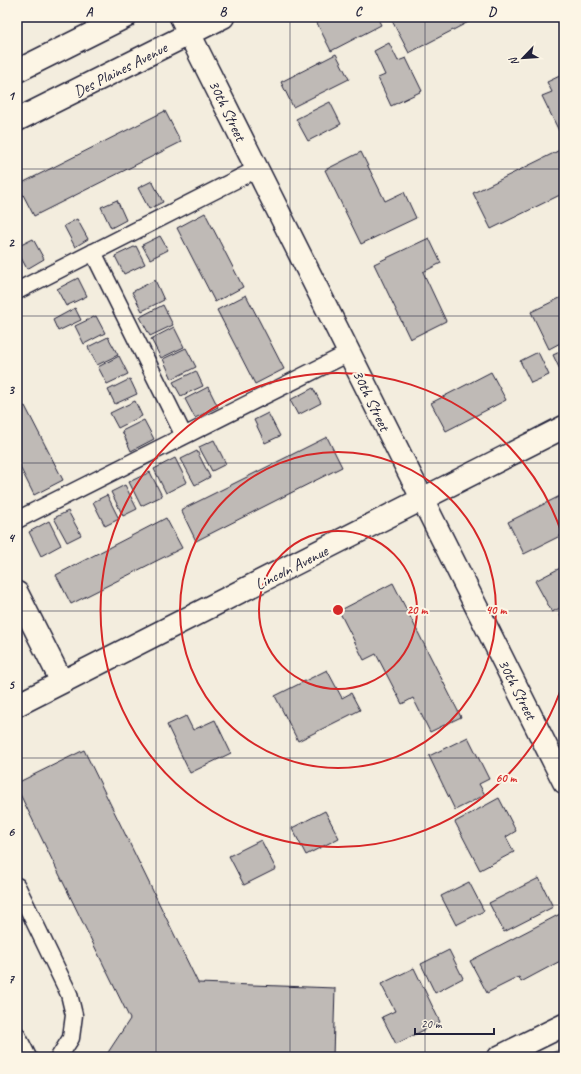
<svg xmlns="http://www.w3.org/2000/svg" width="581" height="1074" font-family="Caveat,sans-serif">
  <rect width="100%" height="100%" fill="#f3edde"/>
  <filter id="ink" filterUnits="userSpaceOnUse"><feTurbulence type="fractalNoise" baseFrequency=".025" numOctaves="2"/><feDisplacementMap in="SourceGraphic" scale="8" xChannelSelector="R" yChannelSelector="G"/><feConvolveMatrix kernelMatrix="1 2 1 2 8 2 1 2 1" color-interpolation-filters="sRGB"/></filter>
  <g filter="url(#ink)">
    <!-- green -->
    <path fill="#d4cfc6" stroke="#7b7880" d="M564,1047V1057H544Z"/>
    <!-- building -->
    <path fill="#bfbab6" stroke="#22223b" d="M325,17H377L381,25L331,51L316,21Z
      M390,17H478L409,53Z
      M389,43L398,61L406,58L422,91L391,106L378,78L385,75L374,51Z
      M336,54L349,79L293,107L281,82Z
      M564,74V128L559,131L542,96L552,92L547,82Z
      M330,102L341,124L308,141L296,119Z
      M165,111L181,142L34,216L18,185Z
      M564,148V193L491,229L473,193Z
      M361,152L385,201L404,192L416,218L361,244L325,170Z
      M152,181L163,202L149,209L138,188Z
      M117,200L126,220L111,228L101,207Z
      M205,213L243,287L215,302L177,228Z
      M77,219L88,239L75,247L64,226Z
      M160,236L168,250L150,259L142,245Z
      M429,238L441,263L423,272L446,321L410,339L374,264Z
      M33,239L44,259L27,269L17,250V247Z
      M136,246L145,264L124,274L115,256Z
      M78,278L87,296L66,306L57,289Z
      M155,280L164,300L142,311L132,292Z
      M246,295L284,369L255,384L217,310Z
      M564,296V341L549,349L531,312Z
      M163,305L173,325L150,336L140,317Z
      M75,308L81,320L58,331L53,320Z
      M96,316L105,333L84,344L75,326Z
      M174,327L184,347L161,358L151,339Z
      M108,337L118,355L97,365L88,347Z
      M186,348L196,367L172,379L163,359Z
      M564,350V378L553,355Z
      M538,352L549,375L531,383L520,361Z
      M119,356L128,374L107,384L98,367Z
      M196,371L203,386L181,396L173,382Z
      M491,372L506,400L446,431L431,403Z
      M130,379L137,394L115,404L108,390Z
      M208,387L218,407L195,418L185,399Z
      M17,388L22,398L17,400Z
      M313,388L321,403L298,415L290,400Z
      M135,401L142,416L118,428L110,413Z
      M25,406L63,480L34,495L17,461V410Z
      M268,413L280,436L265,443L254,420Z
      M144,420L154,439L131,451L122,431Z
      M327,437L342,467L196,541L181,510Z
      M214,440L226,464L212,471L199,447Z
      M197,451L210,477L195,485L181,459Z
      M175,458L187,482L166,493L154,469Z
      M150,472L162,496L141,506L129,482Z
      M125,485L137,509L123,516L111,492Z
      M564,494V534L524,554L508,522Z
      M107,495L119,519L105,526L93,502Z
      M68,511L81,535L67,542L54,518Z
      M166,518L182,548L71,604L56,575Z
      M49,521L61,545L41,556L29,532Z
      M564,566V606L552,612L535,581Z
      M393,583L461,717L430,732L413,698L402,704L376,654L364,660L339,611Z
      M564,613V623L560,615Z
      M327,670L342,698L351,693L360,710L298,741L275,696Z
      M186,716L193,730L215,720L231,753L190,773L167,725Z
      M468,737L489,779L479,784L485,795L455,810L429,756Z
      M84,750L198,983L335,988L333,1057H252L194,1055L193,1057H105L130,1019L17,788V783Z
      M499,798L516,831L506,837L514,852L480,870L455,822Z
      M325,811L339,838L306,855L292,828Z
      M261,840L276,869L244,885L229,856Z
      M539,878L553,907L504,932L489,903Z
      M469,882L484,911L456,925L441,896Z
      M560,914L564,922V959L521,982L519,977L487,993L470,961Z
      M449,950L463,978L435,993L421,964Z
      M414,968L440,1022L396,1044L382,1017L395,1011L381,984Z"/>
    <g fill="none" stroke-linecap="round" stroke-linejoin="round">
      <!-- service casing -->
      <g stroke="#22223b" stroke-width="19">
        <path id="service" d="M93,252L184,436
          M17,291L257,169
          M17,520L349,353
          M17,886L69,994L74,1015L71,1038L59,1057
          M17,1035L28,1057"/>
      </g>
      <!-- minor casing -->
      <g stroke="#22223b" stroke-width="25">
        <path id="minor" d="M181,17L564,782
          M17,593L62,682
          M17,705L564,427
          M499,1057L564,1025"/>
      </g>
      <!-- tertiary casing -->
      <g stroke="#22223b" stroke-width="25">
        <path id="tertiary" d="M17,71L125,17
          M17,120L223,17"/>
      </g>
      <!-- service -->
      <use href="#service" stroke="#fcf5e5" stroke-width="16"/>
      <!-- minor -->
      <use href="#minor" stroke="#fcf5e5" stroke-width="22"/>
      <!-- tertiary -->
      <use href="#tertiary" stroke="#fcf5e5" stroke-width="22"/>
    </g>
  </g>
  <!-- grid -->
  <path fill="none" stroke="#22223b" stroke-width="1" stroke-opacity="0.55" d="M156,17V1057M290,17V1057M425,17V1057M17,169H564M17,316H564M17,463H564M17,611H564M17,758H564M17,905H564"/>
  <!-- distance rings -->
  <g fill="none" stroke="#d62828" stroke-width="2">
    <circle cx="338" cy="610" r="79"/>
    <circle cx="338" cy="610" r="158"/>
    <path d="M563 683A237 237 0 1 1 563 537"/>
  </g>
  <g text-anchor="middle" stroke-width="4" stroke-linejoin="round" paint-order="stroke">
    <!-- street labels -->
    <g font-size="16" fill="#22223b" stroke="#fcf5e5">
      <text transform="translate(120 69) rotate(-27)" y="6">Des Plaines Avenue</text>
      <text transform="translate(228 110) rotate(64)" y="6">30th Street</text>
      <text transform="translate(372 400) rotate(64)" y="6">30th Street</text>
      <text transform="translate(291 567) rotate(-27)" y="6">Lincoln Avenue</text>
      <text transform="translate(518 689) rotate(63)" y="6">30th Street</text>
    </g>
  </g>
  <circle cx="338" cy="610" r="6" fill="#d62828" stroke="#fcf5e5" stroke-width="2"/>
  <g font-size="12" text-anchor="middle" font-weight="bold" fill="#d62828" stroke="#fcf5e5" stroke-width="4" stroke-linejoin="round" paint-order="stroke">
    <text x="417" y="614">20 m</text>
    <text x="496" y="614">40 m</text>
    <text x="506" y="782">60 m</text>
  </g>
  <!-- margin -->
  <rect width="581" height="1074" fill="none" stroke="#fcf5e5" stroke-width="44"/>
  <!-- north arrow -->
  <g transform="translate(523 58) rotate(245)" stroke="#fcf5e5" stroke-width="3" paint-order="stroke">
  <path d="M0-3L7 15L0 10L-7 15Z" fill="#22223b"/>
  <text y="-6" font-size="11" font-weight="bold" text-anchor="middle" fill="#22223b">N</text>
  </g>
  <!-- scale -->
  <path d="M415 1028v6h79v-6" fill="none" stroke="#22223b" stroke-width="2"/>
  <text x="421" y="1028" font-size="12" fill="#22223b" stroke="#fcf5e5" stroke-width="3" paint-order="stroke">20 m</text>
  <rect x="22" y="22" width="537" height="1030" fill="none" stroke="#22223b" stroke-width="1.5"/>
  <g font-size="13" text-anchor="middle" font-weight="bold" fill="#22223b">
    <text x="89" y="16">A</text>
    <text x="223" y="16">B</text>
    <text x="358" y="16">C</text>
    <text x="492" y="16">D</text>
    <text x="11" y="100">1</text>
    <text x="11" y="247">2</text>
    <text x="11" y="394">3</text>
    <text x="11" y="542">4</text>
    <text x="11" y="689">5</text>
    <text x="11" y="836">6</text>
    <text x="11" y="983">7</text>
  </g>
</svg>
